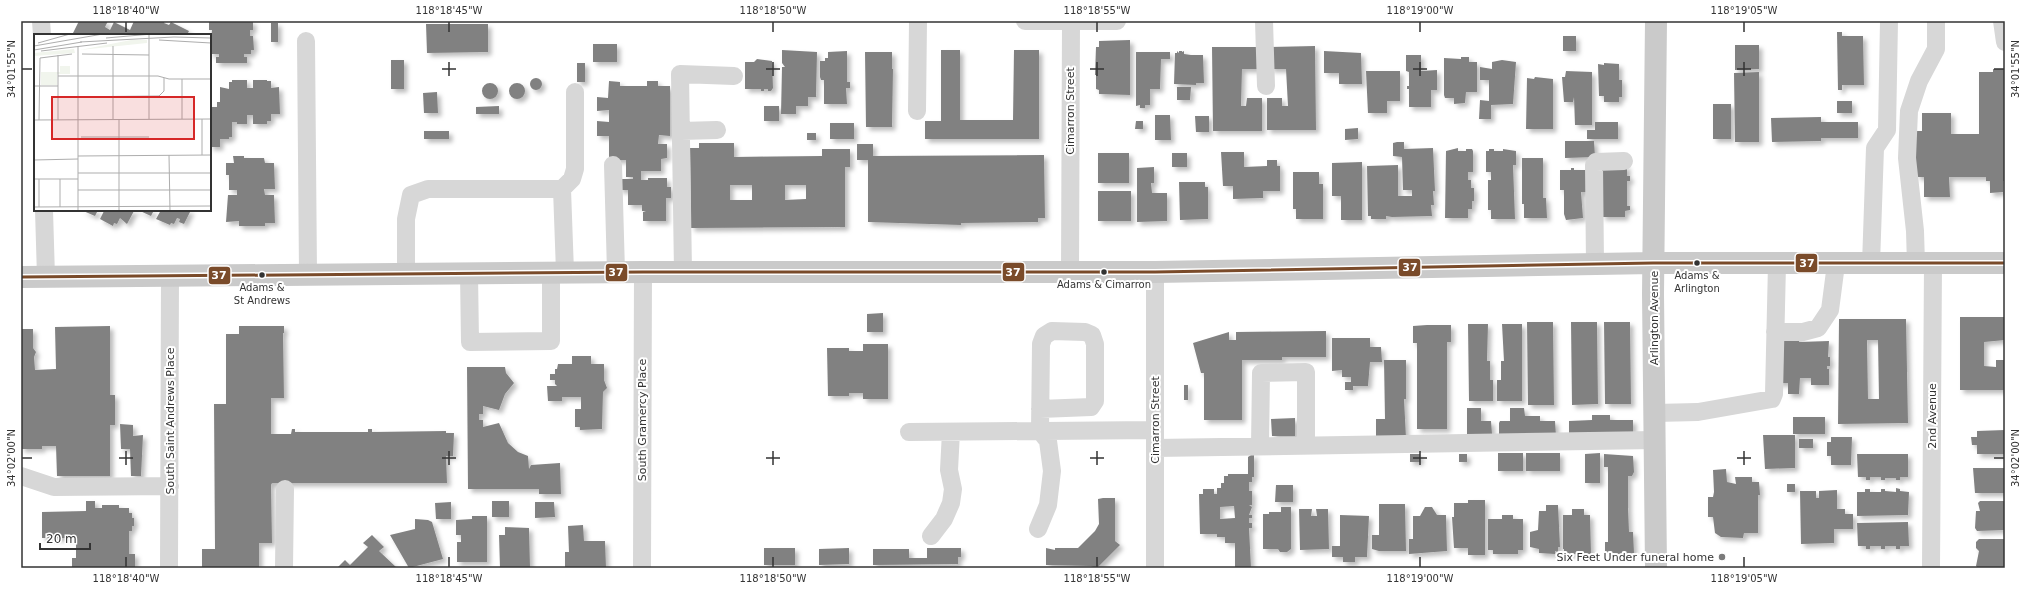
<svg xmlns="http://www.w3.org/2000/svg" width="2026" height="589" font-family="'DejaVu Sans',sans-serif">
  <defs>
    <filter id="shadow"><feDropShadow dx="3.5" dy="3.5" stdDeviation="2" flood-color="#0004"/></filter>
  </defs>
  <rect width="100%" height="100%" fill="#fff"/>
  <!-- building -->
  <path fill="#818181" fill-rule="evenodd" filter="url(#shadow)" d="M79,21H108L105,27L110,30L114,22L130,30L134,21H165L164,23L169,25L171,22L189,31L187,35H72Z
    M209,21H253V30H250V36H253L254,50H251V54H244V57H247V63H216V57H219V54H210L212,30H209Z
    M271,23H278V42H271Z
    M426,24H488V52L427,53Z
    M1837,32H1842V36H1863L1864,85H1842V90H1838Z
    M1563,36H1576V51H1563Z
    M1130,40V95L1099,94V90L1096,89V75H1095L1096,47H1099V41Z
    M593,44H617V62H593Z
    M1735,45H1759V69L1735,70Z
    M1315,46L1316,130H1267V98H1282V106H1288L1286,69H1270V47Z
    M1212,47H1258V69H1242L1241,106H1246L1247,98H1262V131H1213Z
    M782,50L817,52L816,97H808V106H796V114H781L782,67H785L782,63Z
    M941,50H960V120H1013L1014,50H1039V139H925V121H941Z
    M847,51V82H850V88H846L847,104H824V80H821L820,77V61H825V58H828V52Z
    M1177,51L1179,53V51H1182V52L1184,51V54L1191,55H1203L1204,83H1196V85L1174,84L1175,53H1177Z
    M1324,51L1361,53L1362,84H1339V73H1324Z
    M865,52H892V69H893L892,127H866Z
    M1136,52H1170V59H1161L1160,89H1150V105H1145V108H1140V105L1136,106Z
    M1406,55H1421V71L1437,70V90H1431V107H1409V89H1407V86H1409V72L1406,71Z
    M1461,57H1469V62H1477V92H1466L1465,103L1454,104V98H1445L1444,95V58L1461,59Z
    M757,59L772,61L773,88L771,91H768V89H764V91H761V89H745V62H754Z
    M391,60H404V89H391Z
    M1502,60L1516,62L1513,104L1491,105V119H1479L1480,100L1489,101V80H1480V67L1492,69V62Z
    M577,63H585V82H577Z
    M1604,63L1619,64V80H1622V97H1619V102H1604V96H1599L1598,64L1604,65Z
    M1993,69H2005V181H2003V192L1990,193V181H1986V177H1949L1950,197H1924V177H1917L1916,170L1915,131H1922V113H1951V134H1979V72H1993Z
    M1366,71H1400V101H1387V113H1368Z
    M1566,71L1592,72V125H1575L1574,97L1573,102H1564L1562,77H1565Z
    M1759,72V142H1735L1734,73Z
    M1535,77L1553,79V129H1526L1527,78L1534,79Z
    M530 84a6 6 0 1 1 12 0a6 6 0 1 1-12 0Z
    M232,80H247V88H253V80H267V81H271V88L279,87L280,114H271V121H267V124H253V115H247V124H237V122H232V137H229V139H220V147H210V105H212V107H217V102H220V87L229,89V82H232Z
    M609,81L620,82V86H647V81H658V86H670V136L659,135L658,144H667V158L661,159V171H641V180H648V178H667V187H671V198H666V221H643V212L646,211H642V205H628V190H619V179H633V177H626V160H609V136H597V121L609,122V110L597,111V97L608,98Z
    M482 91a8 8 0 1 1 16 0a8 8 0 1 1-16 0Z
    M509 91a8 8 0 1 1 16 0a8 8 0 1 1-16 0Z
    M1177,87H1191L1190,100H1177Z
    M437,92L438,113H424L423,93Z
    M1837,101H1852V113H1837Z
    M1713,104H1731V139H1713Z
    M499,106V114H476V107Z
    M764,106H779V121H764Z
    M1155,115H1170L1171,140H1155Z
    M1195,116H1209V132H1196Z
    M1821,117V122H1858V138H1821V141L1772,142L1771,118Z
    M1136,121H1143V129H1135Z
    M1595,122H1618V139H1587V130H1595Z
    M830,123H854V139H830Z
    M1358,128V139L1345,140V129Z
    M424,131H449V139H424Z
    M807,133H816V140H807Z
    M1565,141H1594L1595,157L1565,158Z
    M1397,142H1404V149L1433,148L1435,191H1433L1434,205H1431L1432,216L1392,217L1386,216V219H1371V216H1368L1367,166L1398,165V196H1412V190H1403L1402,157L1393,156V143Z
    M699,143H734V157L822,156V149H850V167H845V227L691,228L690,148H699ZM730,185H752V200H730ZM785,185H806V199L785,200Z
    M857,144H873V156L1044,155L1045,218H1038V222L961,223V225L868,222V160H857Z
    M1458,148V151H1466V149H1472L1473,151V172H1468V180H1471V188H1474V201H1472V209H1468V218H1445L1446,151Z
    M1489,149H1494V151H1503V149L1516,151V165H1513L1515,219H1491V210H1488V180H1491V172H1486V151H1489Z
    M1221,152H1244V167L1267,166V160H1277V166H1280V191H1263V198L1233,199V186H1223Z
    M1098,153H1129V183H1098Z
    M1172,153H1187V167H1172Z
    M233,156H244V158H264L265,163H274L275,189H264L265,195H274L275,223H265V226H239V221L226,222L228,195H237V190H229V175H226V163H234Z
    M1522,158H1543V198H1546L1547,218H1524V204H1522Z
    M1362,162V220H1341V196H1332V163Z
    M1627,165V176H1630V181H1627V206H1630V210L1625,211V217H1602V170Z
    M1154,167V183H1151L1152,193H1167V221L1137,222V168Z
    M1571,168H1574V170H1587L1588,192H1581L1583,218L1566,220L1564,214V190H1560V170H1571Z
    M1293,172H1319V184H1323V219H1296V209H1293Z
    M1179,182H1205V187H1208V219L1180,220Z
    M1098,191H1131V221H1098Z
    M81,210H98L95,216Z
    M102,210H138L137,212L134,211L127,224L120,218L117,224L114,223L113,226L100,219L104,211Z
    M138,210H154L151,216Z
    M161,210H191L184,224L179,222L180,219L177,218L174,224L171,223L170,225L156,219Z
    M883,313V332H867V314Z
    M1960,317H2005V340L1984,342V366L1996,367V360H2005V390H1960Z
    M1839,319H1906L1908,423L1838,424ZM1867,340H1878L1879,399H1868Z
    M1527,322H1553L1554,405H1528Z
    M1571,322H1597L1598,404L1572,405Z
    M1604,322H1630L1631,404H1605Z
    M1468,324H1488L1487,361H1490V380H1493V401H1469Z
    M1502,324H1522V401H1497V380H1501V361H1504Z
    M1427,325H1451V342H1447V429H1417V343H1413V326Z
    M110,326V395H115V425H110V476H57L56,446H42V449H21V329H33V348L36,352L34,357L35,370L56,369L55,327Z
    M239,326H284V333H277H283L284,398H271V434H291L292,429H295V432H368V429H372V432L446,431V433H454L453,456H446L447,483H273L271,484L272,543H259V568H202V549H215L214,404H226V334H239Z
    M1326,331V357H1282V360H1242V420H1204V373H1201L1193,343L1229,332V340H1236V332Z
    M1777,336H1799V342L1829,341L1828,357H1830V366H1827V369H1829V385H1811V378H1800L1799,394H1788V383H1777Z
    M1332,338H1370V347H1381L1382,362H1370L1368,386H1353V390H1345V382H1351V377H1342V370L1332,371Z
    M863,344H888V399H863V393H849V396H828L827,348H849V351H863Z
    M572,356H591V364H604V380L607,388L603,392L602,429L580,430V427H575V409H581V397H562V401H548L547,386H557L555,384V380H550V374H555V369H557L558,364H572Z
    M1384,360H1406V399H1404L1406,438H1376V419H1385Z
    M467,367H505L506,373L514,383L505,394L499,410L483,406V414H479V420H483V427L499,423L508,443L518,452L528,456L529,469L531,465L560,463L561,494H539V489H468Z
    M1184,385H1188V400H1184Z
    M1467,408H1481V421H1491L1492,434L1467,436Z
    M1510,408H1524L1525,416H1540V421H1555L1556,436L1499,434V423L1500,421H1510Z
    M1592,415H1610V420H1633V435L1569,436V421L1592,420Z
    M1793,417H1825V434H1793Z
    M1295,418V436H1272L1271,419Z
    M120,424L133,425V436L143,435L141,476H131L130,449H121Z
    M2005,430V454H1977V445H1972L1971,437H1977V431Z
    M1763,435H1795V468L1765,469Z
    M1831,437H1852L1851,465H1831V456H1827V442H1831Z
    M1799,439H1813V448H1799Z
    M1254,453V477H1252V482H1249V491H1252V505H1249L1252,507L1249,515H1252V518H1249V523H1252V528H1249L1251,568H1235V543H1225V537H1217V534H1200L1199,494H1203V489H1214V494H1217V488H1221V483H1224V476H1228V474H1248V457ZM1234,506L1235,518L1220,519V507Z
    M1498,453H1523V471H1498Z
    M1526,453H1560V471H1526Z
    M1600,453V483H1585V454Z
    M1410,454H1420V462H1410Z
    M1459,454H1467V462H1459Z
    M1604,454L1633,456L1634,472L1632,476H1628V508L1629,532H1633L1634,553H1628V555H1605V542H1608V467H1604Z
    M1857,454H1908V477H1900V480H1896V478H1885V480H1881V477H1870V480H1866V477H1858Z
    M1973,468H2005V493H1975Z
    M1726,469L1727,482L1736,484L1735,477H1752V482H1759L1760,495H1758V533H1744L1743,538L1721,537L1715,533L1713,517H1708V497H1713L1714,492L1713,470Z
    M1787,484H1795V492H1787Z
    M1276,485H1293V502H1275Z
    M1896,488L1900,489V491L1909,492L1908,515L1857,516V492H1865V489H1870V492H1881V489H1885V491L1896,492Z
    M1837,490V509H1845V514H1853V529H1834V543L1801,544L1800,491H1816V498H1819V491Z
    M1103,498H1115V541L1120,545L1097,568L1090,566L1046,565V548L1055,550V548H1078L1095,531L1099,524L1098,499Z
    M1468,500H1485V555H1468V548H1454L1452,517H1454V503H1468Z
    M86,501H95V508H102V505H119V508H129V513H132V518H134V526H132V531H129V554H135V568H72V558H76V538H42V512L86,511Z
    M492,501H509V517H492Z
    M1980,501H2005V530L1977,531L1975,528L1976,511H1980L1978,503Z
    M451,502V519H436L435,503Z
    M535,502H554L555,517L535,518Z
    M1379,504H1405L1406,551H1379L1372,549V535H1379Z
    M1546,505H1558L1560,547H1558V552L1555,551V554L1539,553V549L1530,547V532L1538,530L1539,511H1546Z
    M1281,507H1291V549L1287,552H1280L1278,549H1263V514H1269V512H1281Z
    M1425,507H1432L1437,515H1446L1447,551L1409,554V539H1413V516H1420Z
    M1299,509H1312L1311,516H1317L1316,509H1328L1329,549L1300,550Z
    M1572,509H1584V515H1590L1591,554H1564V549H1563V515H1572Z
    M1340,515L1369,516L1367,557H1355V562H1343V557H1332V546H1340Z
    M1502,515H1513V519H1523V550H1518V554H1493V550H1488V519H1502Z
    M472,516H487V562H457V542H461V535H456V520L472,519Z
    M415,519L428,520L432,522L443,559L409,568L390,535L415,529Z
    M1908,522L1909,546H1900V549H1896V546H1885V549H1881V546H1870V549H1866V546H1858L1857,523Z
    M583,525L584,541H605L606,568L565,567V552H569L568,526Z
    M505,527L529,528L530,568H500L499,535H505Z
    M372,535L384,547L379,551L397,568H337L345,560L350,565L368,547L363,543Z
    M1979,539H2005V568H1978L1976,566L1979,551L1976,548V542Z
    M764,548H795V565H764Z
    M849,548V564L819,565V549Z
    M927,548H961V557H958V564L873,565V549H909V558H927Z"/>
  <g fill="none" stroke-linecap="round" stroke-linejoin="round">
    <!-- minor -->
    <path stroke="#d7d7d7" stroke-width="18" d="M41,21L42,35
      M1025,21H1117
      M1264,21L1266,86
      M2002,21L2005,42
      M306,41L308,274
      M917,111L918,21
      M681,131L717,130
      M613,165L616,272
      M562,189L572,179L575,169V92
      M44,210L46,277
      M1595,264L1594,165L1596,162L1624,161
      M1871,264L1875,148L1887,130L1889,21
      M1916,264L1915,231L1907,158L1909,111L1919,81L1936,49V21
      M683,272L680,74L734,76
      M1070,272L1071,21
      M1155,272V568
      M406,273V219L411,195L428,189H562L565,272
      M469,273L470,342L551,341V272
      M1775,332H1803L1818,328L1830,310L1836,264
      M1655,413L1698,412L1772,399L1774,394L1777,264
      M909,432L1155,430
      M1260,446L1261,373L1306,372V446
      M1155,448L1655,440
      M21,476L54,487L170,486
      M1038,529L1048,505L1052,471L1048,441L1040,431L1041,344L1044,336L1052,331L1085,332L1092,335L1095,344V401L1091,407L1040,409
      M931,536L944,519L951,503L953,489L949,470L951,432
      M169,568L170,275
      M284,568L285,489
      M642,568L643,272
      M1931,568L1933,264"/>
    <!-- major -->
    <path stroke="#cacaca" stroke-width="22" d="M1656,21L1653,294L1656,568
      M21,277L643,272H1155L1653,263H2005"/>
    <!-- bus-1 casing -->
    <g stroke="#fff" stroke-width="6">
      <path id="bus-1" d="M21,277L643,272H1155L1653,263H2005"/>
    </g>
    <!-- bus-1 -->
    <use href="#bus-1" stroke="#7a4b2a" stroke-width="3"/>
  </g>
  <!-- ticks -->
  <path fill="none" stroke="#333" stroke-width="1.5" d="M126,22V32M449,22V32M773,22V32M1097,22V32M1420,22V32M1744,22V32M449,62V76M773,62V76M1097,62V76M1420,62V76M1744,62V76M22,69H32M442,69H456M766,69H780M1090,69H1104M1413,69H1427M1737,69H1751M1994,69H2004M126,451V465M449,451V465M773,451V465M1097,451V465M1420,451V465M1744,451V465M22,458H32M119,458H133M442,458H456M766,458H780M1090,458H1104M1413,458H1427M1737,458H1751M1994,458H2004M126,557V567M449,557V567M773,557V567M1097,557V567M1420,557V567M1744,557V567"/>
  <!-- markers -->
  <g fill="#333" stroke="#fff" stroke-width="1.5">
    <circle cx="1697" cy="263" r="3.5"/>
    <circle cx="1104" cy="272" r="3.5"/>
    <circle cx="262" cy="275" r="3.5"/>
  </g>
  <circle fill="#7a7a7a" stroke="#fff" stroke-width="1.5" cx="1722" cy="557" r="4"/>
  <g text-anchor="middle" stroke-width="4" stroke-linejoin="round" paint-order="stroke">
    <!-- bus labels -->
    <g font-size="10" fill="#333" stroke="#fff">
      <text x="1697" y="279">Adams &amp;<tspan x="1697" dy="13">Arlington</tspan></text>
      <text x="1104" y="288">Adams &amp; Cimarron</text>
      <text x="262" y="291">Adams &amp;<tspan x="262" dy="13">St Andrews</tspan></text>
    </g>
    <!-- street labels -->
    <g font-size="11" fill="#333" stroke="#fff">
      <text transform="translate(1070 111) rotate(-90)" y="4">Cimarron Street</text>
      <text transform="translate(1654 318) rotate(-90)" y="4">Arlington Avenue</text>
      <text transform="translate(1932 416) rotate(-90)" y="4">2nd Avenue</text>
      <text transform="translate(642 420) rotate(-90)" y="4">South Gramercy Place</text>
      <text transform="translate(1155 420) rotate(-90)" y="4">Cimarron Street</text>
      <text transform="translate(170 421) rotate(-90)" y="4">South Saint Andrews Place</text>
    </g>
    <!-- poi labels -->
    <g font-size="11" fill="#333" stroke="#fff" text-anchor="end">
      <text x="1714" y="561">Six Feet Under funeral home</text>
    </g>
  </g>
  <!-- overview -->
  <g transform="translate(34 34)">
    <rect width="177" height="177" fill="#fff"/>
    <path d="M97,6H113V9L46,16ZM40,15L41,19L0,22V19ZM26,32H36V40H23V51H7V38H26Z" fill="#f1f5ed"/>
    <path fill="none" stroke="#adadad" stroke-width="1" d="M115,0V85M72,4L118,0M125,6L177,9M46,8L140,3L177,4M4,9L36,0M0,12L69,0M44,12V177M79,12V85M0,16L48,8M7,17L73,9M48,20L115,21M24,21V86M24,42H124L135,45H177M0,52H24M24,63L125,62L130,57V44M148,85V45M168,85V121M0,86L177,85M5,86L6,24L38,20M47,103H115M135,121L136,177M44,122L177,121M0,126L44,125M44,139H177M0,145H44M44,156H177M0,173L177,172M5,173V145M26,173V145M85,177V86"/>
    <path fill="#d62828" fill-opacity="0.15" stroke="#d62828" stroke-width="2" d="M18,63H160V105H18Z"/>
    <rect width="177" height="177" fill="none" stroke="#333" stroke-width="2"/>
  </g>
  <g stroke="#fff" stroke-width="1.5">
    <rect x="1795" y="253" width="23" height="20" rx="4" fill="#7a4b2a"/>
    <rect x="1398" y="258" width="23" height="19" rx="4" fill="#7a4b2a"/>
    <rect x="1002" y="262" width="23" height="20" rx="4" fill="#7a4b2a"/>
    <rect x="605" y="263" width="23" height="19" rx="4" fill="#7a4b2a"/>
    <rect x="208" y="266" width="23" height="19" rx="4" fill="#7a4b2a"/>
  </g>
  <g font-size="11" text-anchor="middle" font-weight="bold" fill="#fff">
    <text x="1807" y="267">37</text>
    <text x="1410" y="271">37</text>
    <text x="1013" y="276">37</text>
    <text x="616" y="276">37</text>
    <text x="219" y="279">37</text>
  </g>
  <!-- border -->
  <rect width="2026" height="589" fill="none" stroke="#ffffff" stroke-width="44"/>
  <!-- scale -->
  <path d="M40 543v6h50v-6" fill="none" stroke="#333333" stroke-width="2"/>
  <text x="46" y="543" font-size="12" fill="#333333" stroke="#ffffff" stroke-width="3" paint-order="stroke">20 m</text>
  <rect x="22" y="22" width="1982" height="545" fill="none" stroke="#333" stroke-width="1.5"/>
  <g font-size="10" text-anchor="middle" fill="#333">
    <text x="126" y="14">118°18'40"W</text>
    <text x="449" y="14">118°18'45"W</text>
    <text x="773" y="14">118°18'50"W</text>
    <text x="1097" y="14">118°18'55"W</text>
    <text x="1420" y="14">118°19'00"W</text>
    <text x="1744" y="14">118°19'05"W</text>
    <text transform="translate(2015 69) rotate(-90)" y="4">34°01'55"N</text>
    <text transform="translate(11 69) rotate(-90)" y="4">34°01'55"N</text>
    <text transform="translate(2015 458) rotate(-90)" y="4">34°02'00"N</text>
    <text transform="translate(11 458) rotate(-90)" y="4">34°02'00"N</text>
    <text x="126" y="582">118°18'40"W</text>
    <text x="449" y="582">118°18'45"W</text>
    <text x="773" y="582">118°18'50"W</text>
    <text x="1097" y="582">118°18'55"W</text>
    <text x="1420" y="582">118°19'00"W</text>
    <text x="1744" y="582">118°19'05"W</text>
  </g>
</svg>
